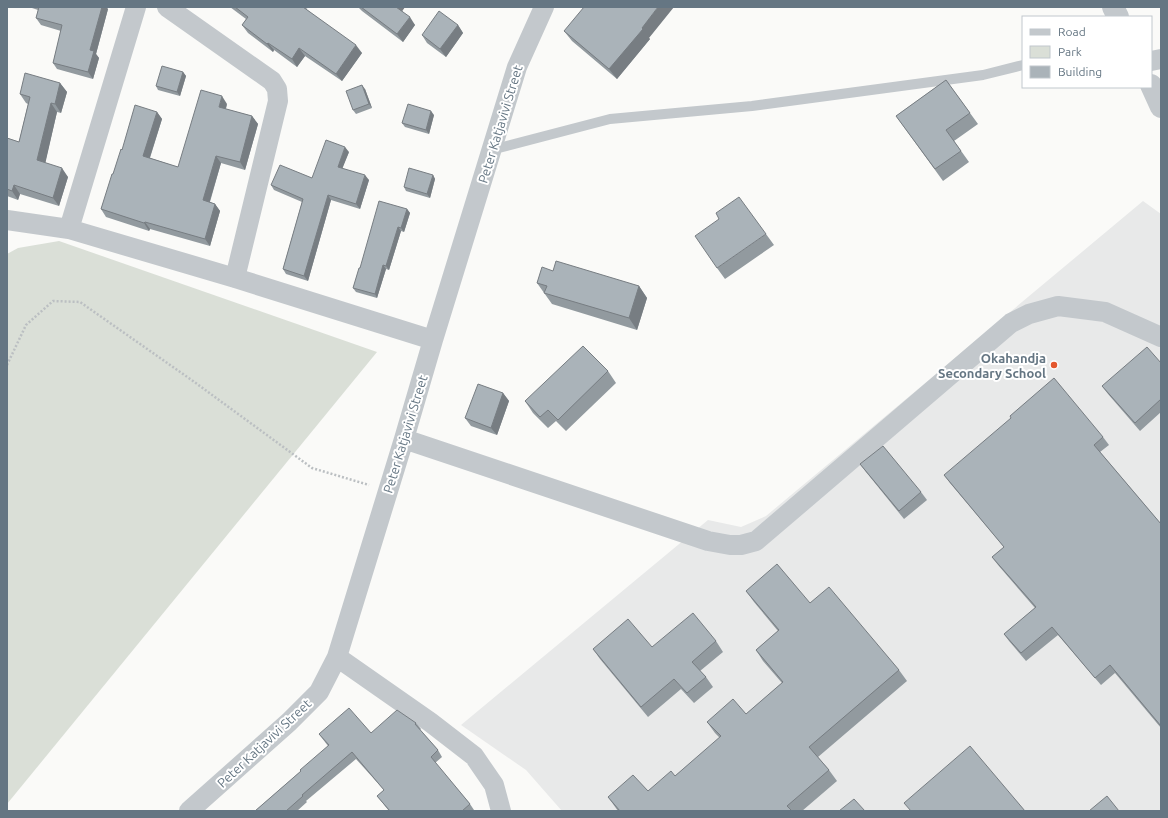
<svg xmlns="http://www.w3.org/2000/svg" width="1168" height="818" font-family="Ubuntu,sans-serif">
  <rect width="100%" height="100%" fill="#fafaf8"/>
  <!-- built -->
  <path fill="#e8e9e9" d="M1143,201L1161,214V809L1159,811H562L526,770L461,725L708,520L741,527L766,516Z"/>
  <!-- green -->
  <path fill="#dadfd7" d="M59,241L377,352L7,804V254L18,248Z"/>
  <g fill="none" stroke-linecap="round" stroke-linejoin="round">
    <!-- path -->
    <path stroke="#bbbfc2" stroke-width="2.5" stroke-dasharray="2 2" stroke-linecap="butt" d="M7,365L26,325L53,301L80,302L193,381L312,468L369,485"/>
    <!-- service -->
    <path stroke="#c3c8cc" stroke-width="10" d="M491,150L610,119L752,106L983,75L1023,65"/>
    <!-- minor -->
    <path stroke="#c3c8cc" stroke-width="20" d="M167,7L272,81L277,89L278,101L235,278
      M1151,61L1161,59
      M7,220L69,229L235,278L433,340
      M69,229L136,7
      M404,439L708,541L730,545H741L756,541L1011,323L1029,314L1058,306L1105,312L1161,337
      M337,657L430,722L474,756L494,785L501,811
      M189,811L289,722L319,692L337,657L404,439L433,340L517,67L544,7"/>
    <!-- tertiary -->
    <path stroke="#c3c8cc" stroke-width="22" d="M1113,7L1118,17
      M1151,85L1161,107"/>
  </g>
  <!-- wall -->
  <path fill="#929a9f" d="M29,7H106L108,9L96,54L99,58L93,79L57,69L53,63L61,31L41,25L36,18L38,10Z
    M230,7H309L306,9L362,53L342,81L305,56L297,67L274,50L273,52L248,33L242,25L246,19Z
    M358,7H405L402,11L415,25L403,42L362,11Z
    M458,25L463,33L446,57L427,43L422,35Z
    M564,31L649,38L650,39L617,79L572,41Z
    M183,72L186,76L180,96L158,90L156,86Z
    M946,80L978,124L954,141L969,162L943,181L896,116Z
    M60,83L67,92L61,113L57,112L45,163L68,177L59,206L20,194L18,200L7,196V138L19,142L28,104L26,103L20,94Z
    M365,89L372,108L356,114L353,110Z
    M227,104L226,109L252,116L258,124L245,170L221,163L210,202L215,204L220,211L210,246L150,229L149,231L106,217L101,209L122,150L157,112L162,119L150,158L178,167Z
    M434,115L429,134L405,127L402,123Z
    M349,152L342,168L369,180L360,209L331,200L308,281L286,274L283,269L302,202L274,190L271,185L312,178Z
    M433,175L435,179L430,198L406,191L404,187Z
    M407,209L410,213L404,232L401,231L389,270L386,269L377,298L356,292L353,288L360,268Z
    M766,234L774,245L725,279L717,268Z
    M553,271L639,286L647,298L637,330L552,304L537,283Z
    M1161,363V412L1140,431L1108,394L1102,386Z
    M608,371L616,383L566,431L556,421L548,428L533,413L525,401Z
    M503,393L509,401L497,435L471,426L465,418Z
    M1103,437L1109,445L1100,452L1161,524V728L1115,673L1101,685L1058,635L1026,661L1009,641L1004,634L1035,608L998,565L992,557L1004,547L950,483L944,475Z
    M860,464L921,492L927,500L904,519L866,472Z
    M746,591L810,603L899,670L907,681L818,757L829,770L837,781L802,811H618L608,797L648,791L675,776L720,738L715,733L707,722L746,714L782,683L763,661L756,650L778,631L754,602Z
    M716,641L723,652L700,671L706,677L713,687L694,703L681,689L648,717L600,659L593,649L652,647Z
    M416,723L421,729L420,730L438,750L442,757L435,763L470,804L474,810L473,811H389L377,796L384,790L356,759L306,801L307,802L297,811H255L301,771L328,746L319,734L371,733Z"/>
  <!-- shaded-wall -->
  <path fill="#777d82" d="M102,7H106L108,9L96,54L99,58L93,79L88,72L90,50Z
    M396,7H405L400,14Z
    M658,7H674L649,38L650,39L617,79L609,69Z
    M410,17L415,25L403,42L397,34Z
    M458,25L463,33L446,57L440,49Z
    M268,43L274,50L273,52L267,44Z
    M356,45L362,53L342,81L336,74Z
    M299,48L305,56L297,67L292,59Z
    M183,72L186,76L180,96L177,92Z
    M60,83L67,92L61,113L55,104Z
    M362,85L365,89L372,108L369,104Z
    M222,96L227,104L224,114L219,107Z
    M51,103L57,112L44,169L37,160Z
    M431,111L434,115L429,134L426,130Z
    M157,112L162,119L148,163L143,156Z
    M252,116L258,124L245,170L240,162Z
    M345,147L349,152L341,172L338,167Z
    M216,156L221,163L208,207L203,200Z
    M62,168L68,177L59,206L53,198Z
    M365,175L369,180L360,209L356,204Z
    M433,175L435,179L430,198L427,194Z
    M14,185L20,194L18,200L12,191Z
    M328,195L331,200L308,281L304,276Z
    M215,204L220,211L210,246L205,239Z
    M407,209L410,213L404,232L401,228Z
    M145,222L150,229L149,231L144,223Z
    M398,227L401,231L389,270L386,266Z
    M383,265L386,269L377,298L375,294Z
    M639,286L647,298L637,330L629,318Z
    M503,393L509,401L497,435L491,428Z"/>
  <!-- building -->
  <path fill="#aab3b9" stroke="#777d82" d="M39,7H102L90,50L94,51L88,72L53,63L62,25L36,18Z
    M235,7H303L356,45L336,74L299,48L292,59L268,43L267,44L242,25L248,17Z
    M361,7H396L410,17L397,34Z
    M584,7H658L642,28L643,29L609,69L564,31Z
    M439,11L458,25L440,49L422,35Z
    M162,66L183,72L177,92L156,86Z
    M25,73L60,83L55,104L51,103L37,160L62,168L53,198L14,185L12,191L7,189V138L19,142L30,97L20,94Z
    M946,80L970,113L946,130L961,151L935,169L896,116Z
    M362,85L369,104L353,110L346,91Z
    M201,90L222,96L219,107L252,116L240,162L216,156L203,200L215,204L205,239L145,222L144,223L101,209L112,174H113L121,149L122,150L135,105L157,112L143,156L178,167Z
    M408,104L431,111L426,130L402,123Z
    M326,140L345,147L338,167L365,175L356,204L328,195L304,276L283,269L303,199L271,185L280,165L312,178Z
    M409,168L433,175L427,194L404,187Z
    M739,197L766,234L717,268L695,236L719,219L716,213Z
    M379,201L407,209L401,228L398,227L386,266L383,265L375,294L353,288L359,268H360Z
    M556,261L639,286L629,318L544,293L547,286L537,283L542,267L553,271Z
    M583,346L608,371L558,420L548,410L540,417L525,401Z
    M1147,347L1161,363V399L1135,423L1102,386Z
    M1054,378L1103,437L1094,445L1161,524V726L1110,665L1095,678L1052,627L1021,653L1004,634L1036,607L992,557L1004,547L944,475L1011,418L1010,416Z
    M478,384L503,393L491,428L465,418Z
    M883,446L921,492L899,511L860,464Z
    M777,564L810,603L829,587L899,670L809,747L829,770L787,806L792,811H620L608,797L633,775L648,791L671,771L675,776L721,736L707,722L733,699L746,714L783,682L756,650L779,630L746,591Z
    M693,613L716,641L692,662L706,677L687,693L674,679L641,707L593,649L628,619L652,647Z
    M349,708L371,733L397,710L416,723L415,724L438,750L431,757L470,804L462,811H390L377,796L384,790L352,752L302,795L303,796L286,811H255L301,771L300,770L329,745L319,734Z
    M970,746L1025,811H911L904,803Z
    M1107,796L1119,811H1089Z
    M854,799L865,811H839Z"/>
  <!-- markers -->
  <circle fill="#e4572e" stroke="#fff" stroke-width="1.5" cx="1054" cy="365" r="4"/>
  <g text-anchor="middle" stroke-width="4" stroke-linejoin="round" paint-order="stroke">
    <!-- street labels -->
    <g font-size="13" fill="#657683" stroke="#fff">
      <text transform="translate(500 124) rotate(-73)" y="5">Peter Katjavivi Street</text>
      <text transform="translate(405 434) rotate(-73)" y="5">Peter Katjavivi Street</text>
      <text transform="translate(264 743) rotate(-43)" y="5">Peter Katjavivi Street</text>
    </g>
    <!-- poi labels -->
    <g font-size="13" font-weight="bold" fill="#657683" stroke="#fff" text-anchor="end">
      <text x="1046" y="363">Okahandja<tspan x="1046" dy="15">Secondary School</tspan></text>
    </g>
  </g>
  <!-- border -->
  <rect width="1168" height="818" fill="none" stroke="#657683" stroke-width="16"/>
  <!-- legend -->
  <rect x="1022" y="16" width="130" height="72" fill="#ffffff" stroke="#c1c8cd"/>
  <rect x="1030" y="29" width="20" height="6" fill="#c3c8cc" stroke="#c1c8cd"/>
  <text x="1058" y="36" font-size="12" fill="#657683">Road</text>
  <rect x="1030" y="46" width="20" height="12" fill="#dadfd7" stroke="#c1c8cd"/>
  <text x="1058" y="56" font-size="12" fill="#657683">Park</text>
  <rect x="1030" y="66" width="20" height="12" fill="#aab3b9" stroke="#c1c8cd"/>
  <text x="1058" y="76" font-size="12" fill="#657683">Building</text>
</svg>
